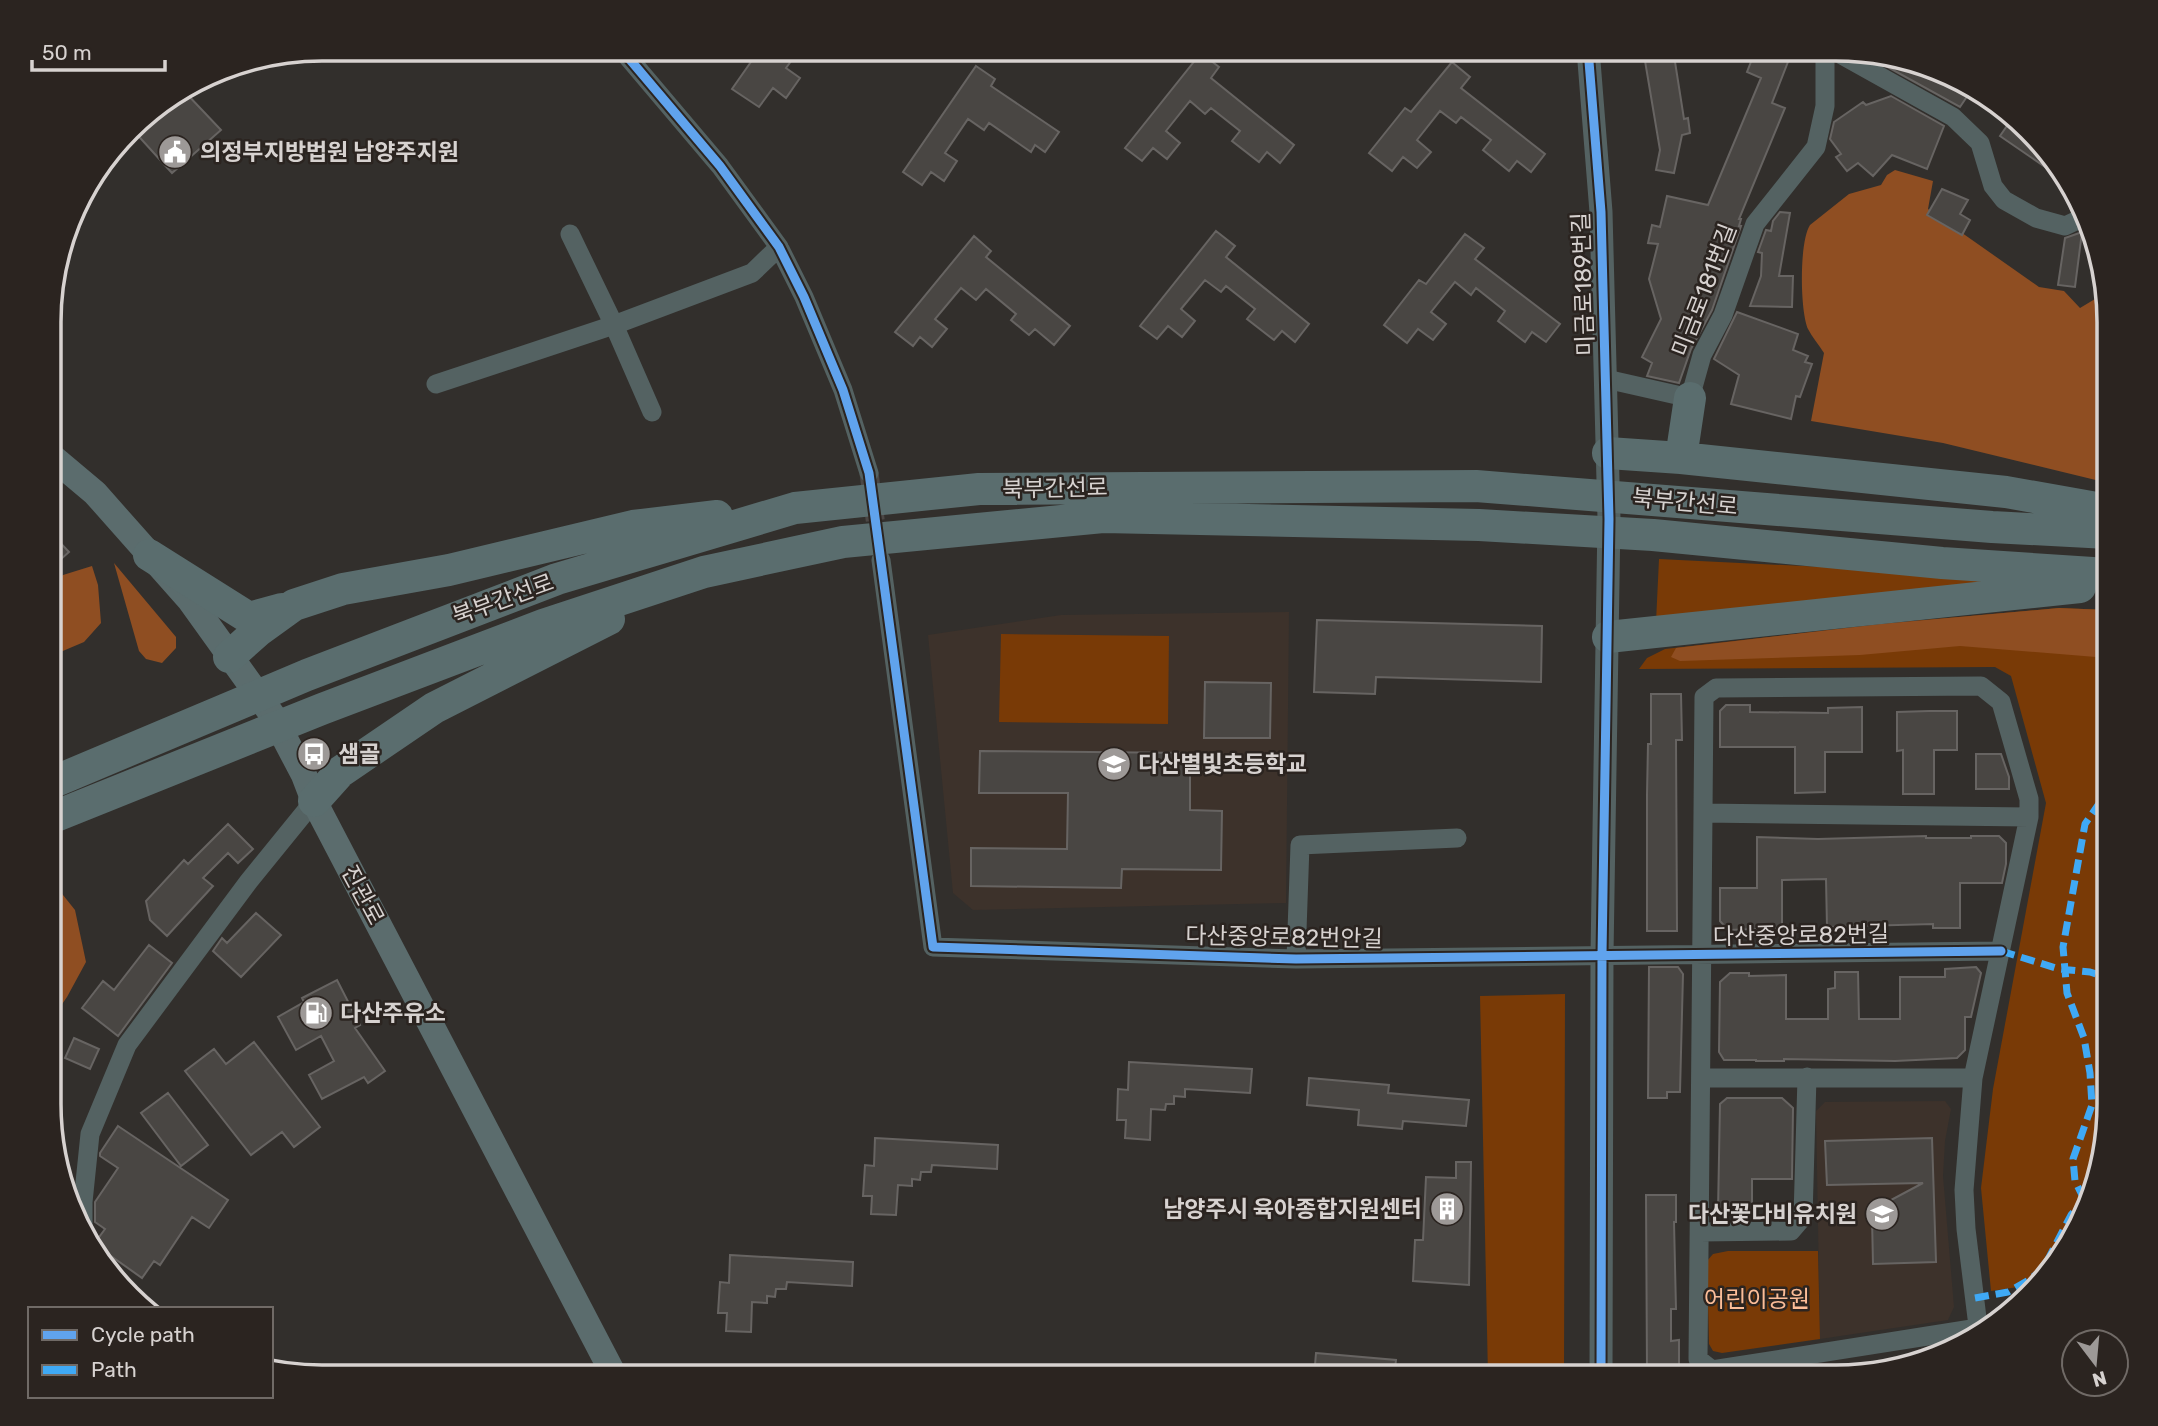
<svg xmlns="http://www.w3.org/2000/svg" width="2158" height="1426" font-family="Rubik,'Noto Sans KR',sans-serif">
  <rect width="100%" height="100%" fill="#322f2c"/>
  <!-- built -->
  <path fill="#3d322b" d="M1289,612L1286,903L973,910L953,893L928,635L1061,615Z
    M1945,1101L1951,1109L1945,1141L1943,1176L1954,1307L1948,1320L1820,1339L1816,1111L1825,1102Z"/>
  <!-- green -->
  <path fill="#793a06" d="M1659,559L2028,577L1656,622Z
    M2059,608L2108,610V1122L2095,1191L2063,1256L2032,1285L1991,1291L1981,1188L1993,1089L2046,803L2011,676L1995,667L1639,669L1647,658L1665,649L1881,624Z
    M1001,634L1169,636L1168,724L999,722Z
    M1565,994L1564,1377H1488L1480,996Z
    M1728,1251H1818L1820,1339L1722,1353L1713,1351L1709,1344L1707,1261L1713,1254Z"/>
  <!-- forest -->
  <path fill="#8f4e22" d="M1895,170L1933,181L1928,209L2039,287L2064,291L2080,308L2105,293L2108,305V483L1943,443L1811,421L1824,353C1819,345 1812,337 1808,329C1800,311 1799,242 1810,225L1849,194L1881,185L1887,175Z
    M114,563L176,637V648L162,663L146,659L139,651Z
    M92,566L98,585L101,623L84,642L51,656V587L63,575Z
    M2059,608L2108,610V658L1960,646L1860,655L1680,661L1671,657L1676,648L1881,624Z
    M51,880L75,910L86,962L67,997L51,1020Z"/>
  <!-- building -->
  <path fill="#494643" stroke="#676462" stroke-width="2" d="M760,49H800L786,68L800,78L786,98L773,88L759,107L732,89Z
    M1643,49H1673L1684,119L1688,118L1690,133L1682,135L1674,173L1656,170L1660,150Z
    M1756,49H1793L1772,103L1785,108L1739,219H1741L1739,226H1741L1712,310L1691,349L1679,383L1647,376L1652,363L1642,357L1661,319L1649,279L1658,244L1648,243L1652,225L1660,227L1667,196L1708,205L1761,78L1747,72Z
    M1201,53L1219,67L1211,78L1294,145L1280,163L1267,152L1259,162L1232,141L1240,131L1211,108L1205,114L1190,101L1166,131L1180,143L1167,159L1153,148L1142,161L1125,148Z
    M1864,54L1923,63L1970,92L1960,107Z
    M1452,62L1470,77L1461,88L1545,154L1531,172L1517,161L1509,171L1483,150L1491,140L1461,117L1456,123L1440,111L1417,140L1431,152L1417,168L1403,157L1392,171L1369,153L1405,108L1411,112Z
    M976,66L995,79L991,86L1059,132L1045,152L1035,145L1031,152L989,123L984,130L968,119L945,153L957,161L944,181L931,172L922,185L903,172Z
    M184,91L221,130L172,173L132,129L142,117Z
    M1891,96L1944,126L1927,169L1892,155L1873,176L1858,163L1847,171L1836,157L1841,154L1830,139L1834,122L1863,102L1866,105Z
    M2011,120L2052,164L2048,169L2000,136Z
    M1942,189L1968,200L1960,214L1970,220L1962,235L1927,215Z
    M1780,212L1790,213L1779,276H1793L1792,307L1750,306L1761,276L1762,253L1758,252L1766,230L1771,231L1773,221Z
    M1216,231L1235,246L1226,257L1309,324L1295,342L1282,331L1274,340L1247,319L1255,309L1226,286L1221,292L1205,280L1181,309L1195,321L1182,337L1168,326L1157,339L1140,326Z
    M2082,232L2075,287L2058,285L2065,238Z
    M1465,234L1484,248L1475,259L1560,324L1546,342L1532,332L1525,342L1498,321L1505,311L1476,288L1471,295L1455,282L1431,312L1446,324L1433,340L1418,329L1407,343L1384,325L1419,280L1426,284Z
    M974,236L991,251L986,257L1070,326L1054,345L1035,329L1029,335L1011,320L1016,314L986,289L976,300L961,288L935,319L947,329L932,347L920,337L913,346L895,332Z
    M1737,312L1798,334L1793,350L1808,356L1805,362L1812,364L1800,397L1796,396L1791,419L1731,404L1739,375L1714,359Z
    M51,533L69,552L51,568Z
    M1317,620L1542,626L1541,682L1376,677L1375,694L1314,692Z
    M1205,682L1271,683L1270,738H1204Z
    M1651,694H1681L1682,740H1676L1677,931H1647V795L1648,744H1651Z
    M1726,705H1750V712L1828,713V708L1862,707V752H1825V792L1795,793V747H1720V711Z
    M1929,711H1957V750H1934V794H1903V750L1897,751V712Z
    M980,751L1190,753V810L1222,811L1221,870L1122,869L1121,888L971,886V848L1067,849L1068,793H979Z
    M1976,754H2001L2009,777V789H1976Z
    M228,824L253,849L238,863L228,853L203,878L213,886L167,936L150,920L146,901L184,860L188,864Z
    M1926,836V838H1971V836H1999L2006,843V864L2002,883H1960V928H1933V924L1827,927L1826,879L1782,880V928L1728,930L1720,921V888H1757V837L1818,839Z
    M256,913L281,935L241,977L213,951L222,938L227,943Z
    M149,945L172,963L118,1036L82,1008L103,981L114,990Z
    M1649,967H1678L1683,974L1680,1092H1667V1098H1648Z
    M1976,967L1981,973L1971,1017H1965V1050L1957,1058L1895,1061L1784,1059V1061H1756V1060H1724L1719,1052L1720,982L1730,973H1749V976L1786,975V1019H1828V989L1835,988V972H1858L1859,1019H1900V977H1945V969Z
    M337,980L360,1025L355,1028L385,1071L368,1083L364,1077L322,1099L309,1075L334,1061L321,1036L296,1050L278,1017L304,1002L302,998Z
    M74,1038L99,1049L90,1069L65,1058Z
    M254,1042L320,1127L294,1147L282,1132L251,1155L185,1071L214,1049L226,1064Z
    M1129,1062L1252,1069L1250,1093L1185,1089V1097L1174,1096V1104H1166L1165,1110L1151,1109L1150,1140L1125,1138L1126,1120H1117L1118,1089L1128,1090Z
    M1309,1078L1389,1085L1388,1093L1469,1100L1466,1126L1403,1121L1402,1129L1358,1125L1359,1110L1307,1105Z
    M168,1093L208,1145L181,1166L141,1113Z
    M1727,1098H1782L1793,1108L1792,1179H1752V1210L1718,1211L1720,1104Z
    M118,1126L228,1200L209,1228L192,1217L160,1265L154,1261L142,1278L94,1244L105,1229L95,1222V1202L118,1168L100,1156V1153Z
    M875,1138L998,1145L997,1169L932,1165L931,1172H921L920,1180L912,1179V1186L898,1185L896,1215L871,1214L872,1196H863L865,1165L874,1166Z
    M1932,1138L1936,1262L1873,1264L1872,1218L1876,1208L1923,1183L1827,1185L1825,1141Z
    M1456,1162H1471L1469,1285L1413,1281L1415,1240H1423L1426,1177L1456,1178Z
    M1646,1195H1676V1222H1674L1676,1309H1671V1341L1679,1340V1368H1670V1372H1647Z
    M730,1255L853,1262L852,1286L787,1282L786,1289H776L775,1297L767,1296V1303L752,1302L751,1332L726,1331L727,1313H718L720,1282L729,1283Z
    M1316,1353L1396,1360L1394,1377H1314Z"/>
  <g fill="none" stroke-linecap="round" stroke-linejoin="round">
    <!-- minor-tunnel -->
    <path stroke="#4b4745" stroke-width="19" stroke-dasharray="19 10" stroke-linecap="butt" d="M869,473L879,549"/>
    <!-- minor -->
    <path stroke="#546262" stroke-width="19" d="M621,49L720,166L779,247L804,297L843,390L869,473
      M1831,49L1953,117L1980,143L1993,186L2004,200L2036,218L2065,226L2082,218
      M570,234L614,325L652,412
      M1606,379L1690,398L1702,355L1723,315L1755,224L1816,147L1825,106V49
      M436,384L614,325L752,273L779,247
      M881,560L933,947L1296,959L2001,951
      M1703,813L1704,697L1716,688L1981,686L2001,702L2029,799V817
      M1296,959L1300,845L1457,838
      M1702,1078H1973
      M1700,1232L1791,1231L1803,1217L1807,1077
      M83,1233V1202L90,1134L127,1045L249,881L314,801
      M1978,1328L1712,1370L1698,1359L1703,813L2029,817L1973,1078L1964,1190L1966,1229L1979,1334"/>
    <!-- tertiary -->
    <path stroke="#546262" stroke-width="23" d="M1588,49L1601,212L1609,519L1602,955L1601,1377"/>
    <!-- secondary -->
    <path stroke="#5b6c6d" stroke-width="26" d="M51,456L95,493L189,599L273,716L304,775L314,801L615,1377"/>
    <!-- trunk -->
    <path stroke="#5a6d6e" stroke-width="32" d="M1608,453L1681,458L2006,492L2108,510
      M1681,458L1690,398
      M149,555L249,618L282,609
      M1608,637L2080,587
      M229,657L258,631L294,605L343,589L449,570L633,526L717,516
      M51,783L307,675L557,579L795,508L979,489L1476,486L1992,527L2108,533
      M314,801L340,772L434,708L609,619
      M51,818L322,709L543,625L704,572L843,542L1103,517L1479,525L1653,535L1942,563L2108,574"/>
    <!-- quiet -->
    <path stroke="#3fa9f5" stroke-width="7" stroke-dasharray="14 7" stroke-linecap="butt" d="M2001,951L2059,969L2090,972L2108,978
      M2084,1199L2075,1181L2073,1159L2092,1105L2090,1073L2084,1038L2067,993L2063,947L2085,824L2105,795L2108,793
      M1975,1298L2008,1292L2029,1280L2043,1269L2071,1215L2096,1185"/>
    <!-- cycleway casing -->
    <g stroke="#2b2420" stroke-width="13">
      <path id="cycleway" d="M621,49L720,166L779,247L804,297L843,390L869,473L933,947L1296,959L2001,951
        M1588,49L1601,212L1609,519L1602,955L1601,1377"/>
    </g>
    <!-- cycleway -->
    <use href="#cycleway" stroke="#60a3ed" stroke-width="9"/>
  </g>
  <!-- icons -->
  <defs>
    <g id="civic-disc" transform="scale(1.75)"><circle r="9.5" fill="#9d9997" stroke="#2b2420"/><path d="M-.6-6.5H3V-4.5H.6V-3L4-1V1h2V6H-6V1h2V-1L-.6-3ZM-1.2 2.5V6h2.4V2.5Z" fill="#fff"/></g>
    <g id="bus-disc" transform="scale(1.75)"><circle r="9.5" fill="#9d9997" stroke="#2b2420"/><path d="M-5-6H5V4H4V6H2V4H-2V6H-4V4H-5ZM-3.5-4V0h7V-4ZM-3.5 1.2v1.5H-2V1.2ZM2 1.2v1.5H3.5V1.2Z" fill="#fff"/></g>
    <g id="school-disc" transform="scale(1.75)"><circle r="9.5" fill="#9d9997" stroke="#2b2420"/><path d="M0-5L7-2L0 1L-7-2ZM-4 1L0 2.5L4 1V4Q0 6-4 4Z" fill="#fff"/></g>
    <g id="fuel-disc" transform="scale(1.75)"><circle r="9.5" fill="#9d9997" stroke="#2b2420"/><path d="M-5.5-6h7V0h2V4h1.3V-2.5L3-4.5l.8-.8L6-3V5H2.5V1h-1V6h-7ZM-4.2-4.7v3.2H.2V-4.7Z" fill="#fff"/></g>
    <g id="building-disc" transform="scale(1.75)"><circle r="9.5" fill="#9d9997" stroke="#2b2420"/><path d="M-4-6H4V6H1V3H-1V6H-4ZM-2.5-4.3h1.7v1.8h-1.7ZM.8-4.3h1.7v1.8H.8ZM-2.5-1h1.7V.8h-1.7ZM.8-1h1.7V.8H.8Z" fill="#fff"/></g>
  </defs>
  <g fill-rule="evenodd">
    <use href="#civic-disc" x="175" y="152"/>
    <use href="#bus-disc" x="314" y="754"/>
    <use href="#school-disc" x="1114" y="764"/>
    <use href="#fuel-disc" x="316" y="1013"/>
    <use href="#building-disc" x="1447" y="1209"/>
    <use href="#school-disc" x="1882" y="1214"/>
  </g>
  <g text-anchor="middle" stroke-width="5" stroke-linejoin="round" paint-order="stroke">
    <!-- poi labels -->
    <g font-size="23" font-weight="bold" fill="#d7d2d0" stroke="#2b2420" text-anchor="start">
      <text x="200" y="160">의정부지방법원 남양주지원</text>
      <text x="338" y="762">샘골</text>
      <text x="1138" y="772">다산별빛초등학교</text>
      <text x="340" y="1021">다산주유소</text>
      <text x="1422" y="1217" text-anchor="end">남양주시 육아종합지원센터</text>
      <text x="1857" y="1222" text-anchor="end">다산꽃다비유치원</text>
    </g>
    <!-- street labels -->
    <g font-size="23" fill="#d7d2d0" stroke="#2b2420">
      <text transform="translate(1583 284) rotate(-92)" y="8">미금로189번길</text>
      <text transform="translate(1704 290) rotate(-69)" y="8">미금로181번길</text>
      <text transform="translate(1055 488) rotate(-1)" y="8">북부간선로</text>
      <text transform="translate(1685 502) rotate(5)" y="8">북부간선로</text>
      <text transform="translate(503 599) rotate(-20)" y="8">북부간선로</text>
      <text transform="translate(363 895) rotate(62)" y="8">진관로</text>
      <text transform="translate(1801 935) rotate(-1)" y="8">다산중앙로82번길</text>
      <text transform="translate(1284 937) rotate(1)" y="8">다산중앙로82번안길</text>
    </g>
    <!-- park labels -->
    <g font-size="23" fill="#fcbd98" stroke="#2b2420">
      <text x="1757" y="1307">어린이공원</text>
    </g>
  </g>
  <!-- crop -->
  <path d="M0 0H2158V1426H0ZM322 61H1836A261 261 0 0 1 2097 322V1104A261 261 0 0 1 1836 1365H322A261 261 0 0 1 61 1104V322A261 261 0 0 1 322 61Z" fill="#2b2420" fill-rule="evenodd"/>
  <path fill="none" stroke="#d7d2d0" stroke-width="3.5" d="M322 61H1836A261 261 0 0 1 2097 322V1104A261 261 0 0 1 1836 1365H322A261 261 0 0 1 61 1104V322A261 261 0 0 1 322 61Z"/>
  <!-- legend -->
  <rect x="28" y="1307" width="245" height="91" fill="#2b2420" stroke="#706a66" stroke-width="2"/>
  <rect x="42" y="1330" width="35" height="10" fill="#60a3ed" stroke="#706a66" stroke-width="2"/>
  <text x="91" y="1342" font-size="21" fill="#d7d2d0">Cycle path</text>
  <rect x="42" y="1365" width="35" height="10" fill="#3fa9f5" stroke="#706a66" stroke-width="2"/>
  <text x="91" y="1377" font-size="21" fill="#d7d2d0">Path</text>
  <!-- north arrow -->
  <g transform="translate(2095 1363) rotate(164)"><circle r="33" fill="#2b2420" stroke="#706a66" stroke-width="2"/>
  <path d="M0-5L12 26L0 18L-12 26Z" fill="#9d9997"/>
  <text y="-10" font-size="19" font-weight="bold" text-anchor="middle" fill="#d7d2d0">N</text>
  </g>
  <!-- scale -->
  <path d="M32 60v10h133v-10" fill="none" stroke="#d7d2d0" stroke-width="3.5"/>
  <text x="42" y="60" font-size="21" fill="#d7d2d0" stroke="#2b2420" stroke-width="5" paint-order="stroke">50 m</text>
</svg>
